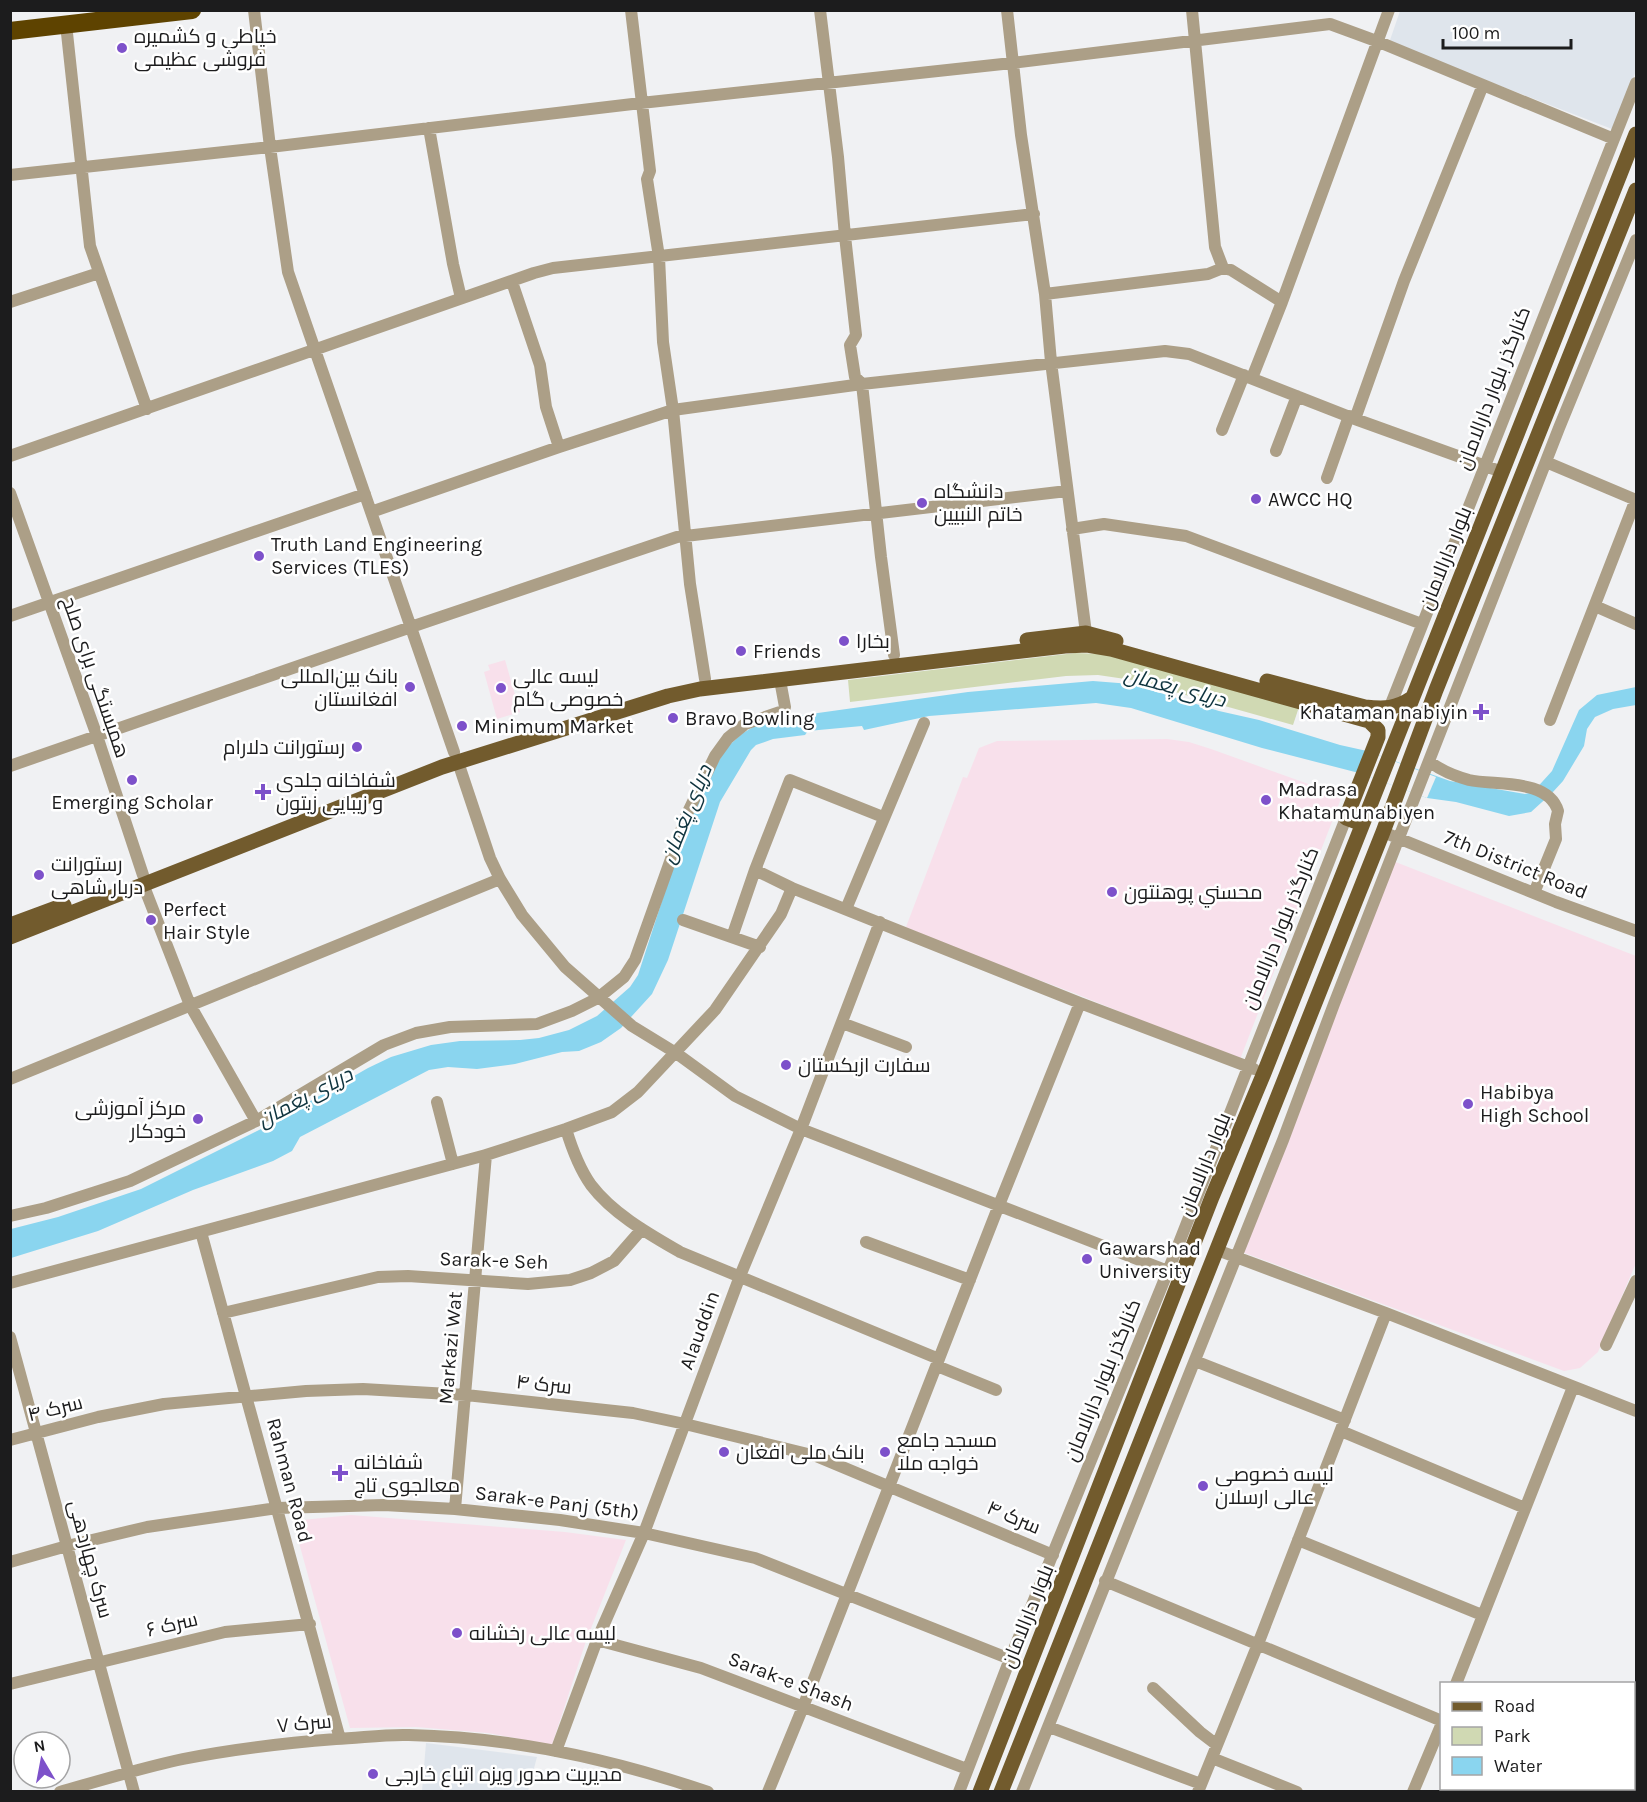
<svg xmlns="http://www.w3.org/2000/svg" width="1647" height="1802" font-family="Karla,Cairo,sans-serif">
  <rect width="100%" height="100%" fill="#f0f1f3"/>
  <!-- built -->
  <path fill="#dfe5ec" d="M1400,11H1636V71L1612,129L1389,43Z
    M426,1743L537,1757L528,1791H422Z"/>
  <!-- education -->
  <path fill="#f8e0eb" d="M505,660L520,712L497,719L484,672L490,670L488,665Z
    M1167,739L1189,742L1211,749L1342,796L1239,1062L1209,1048L1074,993L948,946L906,927L963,777L967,778L979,748L997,741Z
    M1393,861L1636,956V1263L1598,1352L1580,1368L1564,1371L1242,1252Z
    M351,1515L565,1532L626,1540L586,1641L552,1745L488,1733L416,1727L350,1728L293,1521Z"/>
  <!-- green -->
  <path fill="#d0d9b3" d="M1075,653L1103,654L1300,704L1293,725L1132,680L1098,675L1066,676L850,702L848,680Z"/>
  <!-- water -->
  <path fill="#8ad5ef" d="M1093,681L1131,684L1219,711L1259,720L1340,745L1367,751L1450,781L1525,794L1533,792L1552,771L1579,710L1597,695L1636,687V705L1613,709L1595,717L1587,729L1584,746L1563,781L1552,793L1531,812L1509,816L1456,802L1427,798L1359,773L1262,748L1131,708L1096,703L929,716L864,730L862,726L808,731L805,735L773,739L756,745L751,750L720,802L668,960L652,994L621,1028L601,1042L579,1051L562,1052L515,1064L477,1069L448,1067L429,1070L300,1137L292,1151L273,1161L193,1190L98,1231L11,1258V1229L58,1217L141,1189L265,1127L368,1068L391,1057L431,1045L460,1041L520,1040L539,1038L569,1030L597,1016L630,987L638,975L693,805L727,747L743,733L755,726L775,719L968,692Z"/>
  <!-- pier -->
  <path fill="#f0f1f3" d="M1367,751L1436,777L1427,798L1359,773Z"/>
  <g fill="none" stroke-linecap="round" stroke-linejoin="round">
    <!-- minor -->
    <path stroke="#ac9f87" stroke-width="12" d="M254,10L270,147L288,272L454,752
      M631,10L650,171L647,179L659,257L663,342L673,410L690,584L705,679
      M820,10L838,157L845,236L856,335L850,345L855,377L862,384L881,557L894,655
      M1007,10L1021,135L1045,294L1051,362L1086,633
      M1192,10L1215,247L1223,268
      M66,24L90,246L147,409
      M429,128L453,264L461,298
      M10,175L270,147L641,103L1012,63L1330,24L1379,42L1614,139
      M512,282L540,365L546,407L559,447
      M1045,294L1208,274L1223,268L1231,270L1282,302
      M10,302L99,273
      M1252,378L1282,302L1389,10
      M1355,419L1404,281L1483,85
      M1222,430L1244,375
      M1276,451L1297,396
      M10,456L534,273L553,268L1034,214
      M1546,462L1636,500
      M1327,478L1349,416
      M10,493L97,736L143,875
      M371,512L559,447L673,410L862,384L1165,351L1189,354L1355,419L1502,472
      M1072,529L1104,524L1186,536L1422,624
      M1595,606L1636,624
      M10,616L365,494
      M1389,709L1636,83
      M1550,720L1636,499
      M458,762L490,858L500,879L522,915L565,967L632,1026L676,1053L735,1096L801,1129L1168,1271
      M1430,762C1442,771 1454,776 1469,780C1495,786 1548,778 1558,811L1555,824L1556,839L1534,893
      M10,766L411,627L677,537L1067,491
      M1383,832L1556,902L1636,931
      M755,870L792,888L1080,1003L1254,1069
      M143,884L190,1005L256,1121
      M846,909L924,723
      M683,920L760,947
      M732,937L755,870L790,780L883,817
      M842,1023L906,1047
      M10,1079L500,879
      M437,1102L453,1164
      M566,1129C572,1149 579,1168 591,1185C613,1214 649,1234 680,1252L939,1359
      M10,1216L46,1208L130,1181L256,1121L384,1045L416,1033L450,1027L537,1024L572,1011L598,998L624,977L635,960L687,814L715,756L728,738L745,724L783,711L785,707L780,680
      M201,1232L340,1739
      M866,1242L970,1280
      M1217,1250L1386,1313L1636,1411
      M10,1283L486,1155L566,1129L612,1112L638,1092L715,1010L781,914L792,888
      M223,1313L378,1277L408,1276L528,1284L570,1280L591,1273L614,1261L642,1229
      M10,1337L134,1792
      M1606,1345L1636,1281
      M1195,1361L1345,1420
      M937,1366L996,1390
      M1341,1431L1525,1508
      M10,1440L98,1417L164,1404L306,1391L363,1389L466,1395L568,1406L633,1413L685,1424L816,1456L1053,1555
      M455,1509L486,1155
      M1298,1540L1482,1615
      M10,1562L67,1546L147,1527L277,1508L384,1505L455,1509L560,1520L644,1533L755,1558L1010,1659
      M1105,1581L1442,1721
      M597,1640L701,1668L967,1769
      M10,1684L225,1632L310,1624
      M1456,1684L1573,1387
      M1153,1688L1200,1732L1217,1745
      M1049,1727L1201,1784
      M556,1751L597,1640L644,1533L740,1276L801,1129L880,922
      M1212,1758L1297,1792
      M60,1792C101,1780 141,1768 183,1759C233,1749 285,1743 336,1739C361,1738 385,1734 409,1735C510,1737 612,1759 708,1792
      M768,1792L803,1707L999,1205L1080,1003
      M959,1792L1010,1659L1168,1271L1346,818
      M1022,1792L1283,1140L1334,1004L1559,428L1636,240
      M1198,1792L1258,1644L1386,1313
      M1413,1792L1442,1723"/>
    <!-- major -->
    <path stroke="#725b2d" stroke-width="15" d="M1027,640L1086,633L1116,641
      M1267,681L1365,707C1384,709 1396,709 1412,698
      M10,925L64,905
      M10,937L442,767L668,696L700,689L1065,646L1087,645L1111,649L1369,721L1378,730V737L1346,818L1362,824
      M980,1792L1212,1197L1264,1073L1636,134
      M1001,1792L1383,832L1436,690L1636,190"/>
    <!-- highway -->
    <path stroke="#5e4300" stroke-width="18" d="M10,31L192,10"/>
  </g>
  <!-- markers -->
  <g fill="#7d51ca" stroke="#fff" stroke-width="2">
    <circle cx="122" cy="48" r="6"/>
    <circle cx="1256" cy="499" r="6"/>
    <circle cx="922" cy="503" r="6"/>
    <circle cx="259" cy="556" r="6"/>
    <circle cx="844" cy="641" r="6"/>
    <circle cx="741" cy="651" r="6"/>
    <circle cx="410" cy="687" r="6"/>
    <circle cx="501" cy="688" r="6"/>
    <path d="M1478 703h6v6h6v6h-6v6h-6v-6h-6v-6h6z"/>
    <circle cx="673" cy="718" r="6"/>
    <circle cx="462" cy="726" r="6"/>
    <circle cx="357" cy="747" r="6"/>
    <circle cx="132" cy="780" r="6"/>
    <path d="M260 783h6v6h6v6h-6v6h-6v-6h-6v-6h6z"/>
    <circle cx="1266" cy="800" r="6"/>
    <circle cx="39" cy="875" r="6"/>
    <circle cx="1112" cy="892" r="6"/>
    <circle cx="151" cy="920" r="6"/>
    <circle cx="786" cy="1065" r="6"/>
    <circle cx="1468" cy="1104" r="6"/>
    <circle cx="198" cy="1119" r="6"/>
    <circle cx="1087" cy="1259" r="6"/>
    <circle cx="724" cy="1452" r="6"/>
    <circle cx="885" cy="1452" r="6"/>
    <path d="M337 1464h6v6h6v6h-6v6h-6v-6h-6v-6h6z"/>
    <circle cx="1203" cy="1486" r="6"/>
    <circle cx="457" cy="1633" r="6"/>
    <circle cx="373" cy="1774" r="6"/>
  </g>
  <g text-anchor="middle" stroke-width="5" stroke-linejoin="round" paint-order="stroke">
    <!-- poi labels -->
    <g font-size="20" fill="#1c1c1d" stroke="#fff" text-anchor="start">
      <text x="134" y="43">خیاطی و کشمیره<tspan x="134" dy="23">فروشی عظیمی</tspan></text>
      <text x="934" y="498">دانشگاه<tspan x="934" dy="23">خاتم النبیین</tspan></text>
      <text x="1268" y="506">AWCC HQ</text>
      <text x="271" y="551">Truth Land Engineering<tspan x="271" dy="23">Services (TLES)</tspan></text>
      <text x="856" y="648">بخارا</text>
      <text x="753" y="658">Friends</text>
      <text x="398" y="683" text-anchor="end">بانک بین‌المللی<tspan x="398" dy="23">افغانستان</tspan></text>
      <text x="513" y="683">لیسه عالی<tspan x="513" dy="23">خصوصی گام</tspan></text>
      <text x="1468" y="719" text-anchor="end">Khataman nabiyin</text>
      <text x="685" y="725">Bravo Bowling</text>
      <text x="474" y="733">Minimum Market</text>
      <text x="345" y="754" text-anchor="end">رستورانت دلارام</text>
      <text x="276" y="787">شفاخانه جلدی<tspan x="276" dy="23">و زیبایی زیتون</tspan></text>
      <text x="1278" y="796">Madrasa<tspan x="1278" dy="23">Khatamunabiyen</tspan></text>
      <text x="132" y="809" text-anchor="middle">Emerging Scholar</text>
      <text x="51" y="871">رستورانت<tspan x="51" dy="23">دربار شاهی</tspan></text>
      <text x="1124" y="899">محسني پوهنتون</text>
      <text x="163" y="916">Perfect<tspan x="163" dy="23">Hair Style</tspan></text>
      <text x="798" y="1072">سفارت ازبکستان</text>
      <text x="1480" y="1099">Habibya<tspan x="1480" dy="23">High School</tspan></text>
      <text x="186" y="1115" text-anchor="end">مرکز آموزشی<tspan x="186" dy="23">خودکار</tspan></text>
      <text x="1099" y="1255">Gawarshad<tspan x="1099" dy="23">University</tspan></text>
      <text x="897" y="1447">مسجد جامع<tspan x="897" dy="23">خواجه ملا</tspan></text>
      <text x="736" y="1459">بانک ملی افغان</text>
      <text x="354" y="1469">شفاخانه<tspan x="354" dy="23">معالجوی تاج</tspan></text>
      <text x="1215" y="1481">لیسه خصوصی<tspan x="1215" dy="23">عالی ارسلان</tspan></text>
      <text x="469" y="1640">لیسه عالی رخشانه</text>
      <text x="385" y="1781">مدیریت صدور ویزه اتباع خارجی</text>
    </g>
    <!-- street labels -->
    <g font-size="20" fill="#1c1c1d" stroke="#fff">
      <text transform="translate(1493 388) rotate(-69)" y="7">کنارگذر بلوار دارالامان</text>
      <text transform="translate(1445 558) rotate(-68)" y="7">بلوار دارالامان</text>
      <text transform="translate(96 677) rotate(71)" y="7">همبستگی برای صلح</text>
      <text transform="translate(1516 864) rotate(22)" y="7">7th District Road</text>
      <text transform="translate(1280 928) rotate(-68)" y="7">کنارگذر بلوار دارالامان</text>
      <text transform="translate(1204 1164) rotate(-68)" y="7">بلوار دارالامان</text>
      <text transform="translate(494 1260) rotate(2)" y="7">Sarak-e Seh</text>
      <text transform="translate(699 1330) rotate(-70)" y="7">Alauddin</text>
      <text transform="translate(450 1348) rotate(-85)" y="7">Markazi Wat</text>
      <text transform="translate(1102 1380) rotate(-68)" y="7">کنارگذر بلوار دارالامان</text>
      <text transform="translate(544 1384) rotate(6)" y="7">سرک ۴</text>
      <text transform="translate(55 1408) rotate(-14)" y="7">سرک ۴</text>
      <text transform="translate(290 1480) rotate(75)" y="7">Rahman Road</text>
      <text transform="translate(557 1502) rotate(7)" y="7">Sarak-e Panj (5th)</text>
      <text transform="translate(1014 1517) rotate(23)" y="7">سرک ۴</text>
      <text transform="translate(91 1559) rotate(75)" y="7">سرک چهاردهی</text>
      <text transform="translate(1027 1616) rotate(-68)" y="7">بلوار دارالامان</text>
      <text transform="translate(172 1624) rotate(-13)" y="7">سرک ۶</text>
      <text transform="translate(791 1681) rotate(21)" y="7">Sarak-e Shash</text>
      <text transform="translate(304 1723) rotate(-5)" y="7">سرک ۷</text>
    </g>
    <!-- water labels -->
    <g font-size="21" font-style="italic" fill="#0e333e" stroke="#fff">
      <text transform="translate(1175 687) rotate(15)" y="7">دریای پغمان</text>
      <text transform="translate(686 814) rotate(-68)" y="7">دریای پغمان</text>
      <text transform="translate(305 1097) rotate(-28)" y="7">دریای پغمان</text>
    </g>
  </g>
  <!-- border -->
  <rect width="1647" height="1802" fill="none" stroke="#1c1c1d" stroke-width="24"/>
  <!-- legend -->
  <rect x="1440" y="1682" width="195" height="108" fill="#ffffff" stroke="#a4a4a5" stroke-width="1.5"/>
  <rect x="1452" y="1702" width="30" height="9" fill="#725b2d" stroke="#a4a4a5" stroke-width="1.5"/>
  <text x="1494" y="1712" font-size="18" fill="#1c1c1d">Road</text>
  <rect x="1452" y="1727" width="30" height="18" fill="#d0d9b3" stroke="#a4a4a5" stroke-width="1.5"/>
  <text x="1494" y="1742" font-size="18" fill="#1c1c1d">Park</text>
  <rect x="1452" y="1757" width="30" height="18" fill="#8ad5ef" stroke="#a4a4a5" stroke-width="1.5"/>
  <text x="1494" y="1772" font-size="18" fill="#1c1c1d">Water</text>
  <!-- north arrow -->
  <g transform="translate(42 1760) rotate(350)"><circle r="28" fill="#ffffff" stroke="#a4a4a5" stroke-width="1.5"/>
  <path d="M0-4.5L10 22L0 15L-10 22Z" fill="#7d51ca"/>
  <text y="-9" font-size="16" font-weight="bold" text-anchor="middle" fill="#1c1c1d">N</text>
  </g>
  <!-- scale -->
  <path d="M1443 39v9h128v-9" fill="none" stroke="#1c1c1d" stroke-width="3"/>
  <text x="1452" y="39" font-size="18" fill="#1c1c1d" stroke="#ffffff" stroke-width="4.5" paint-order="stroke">100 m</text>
</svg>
